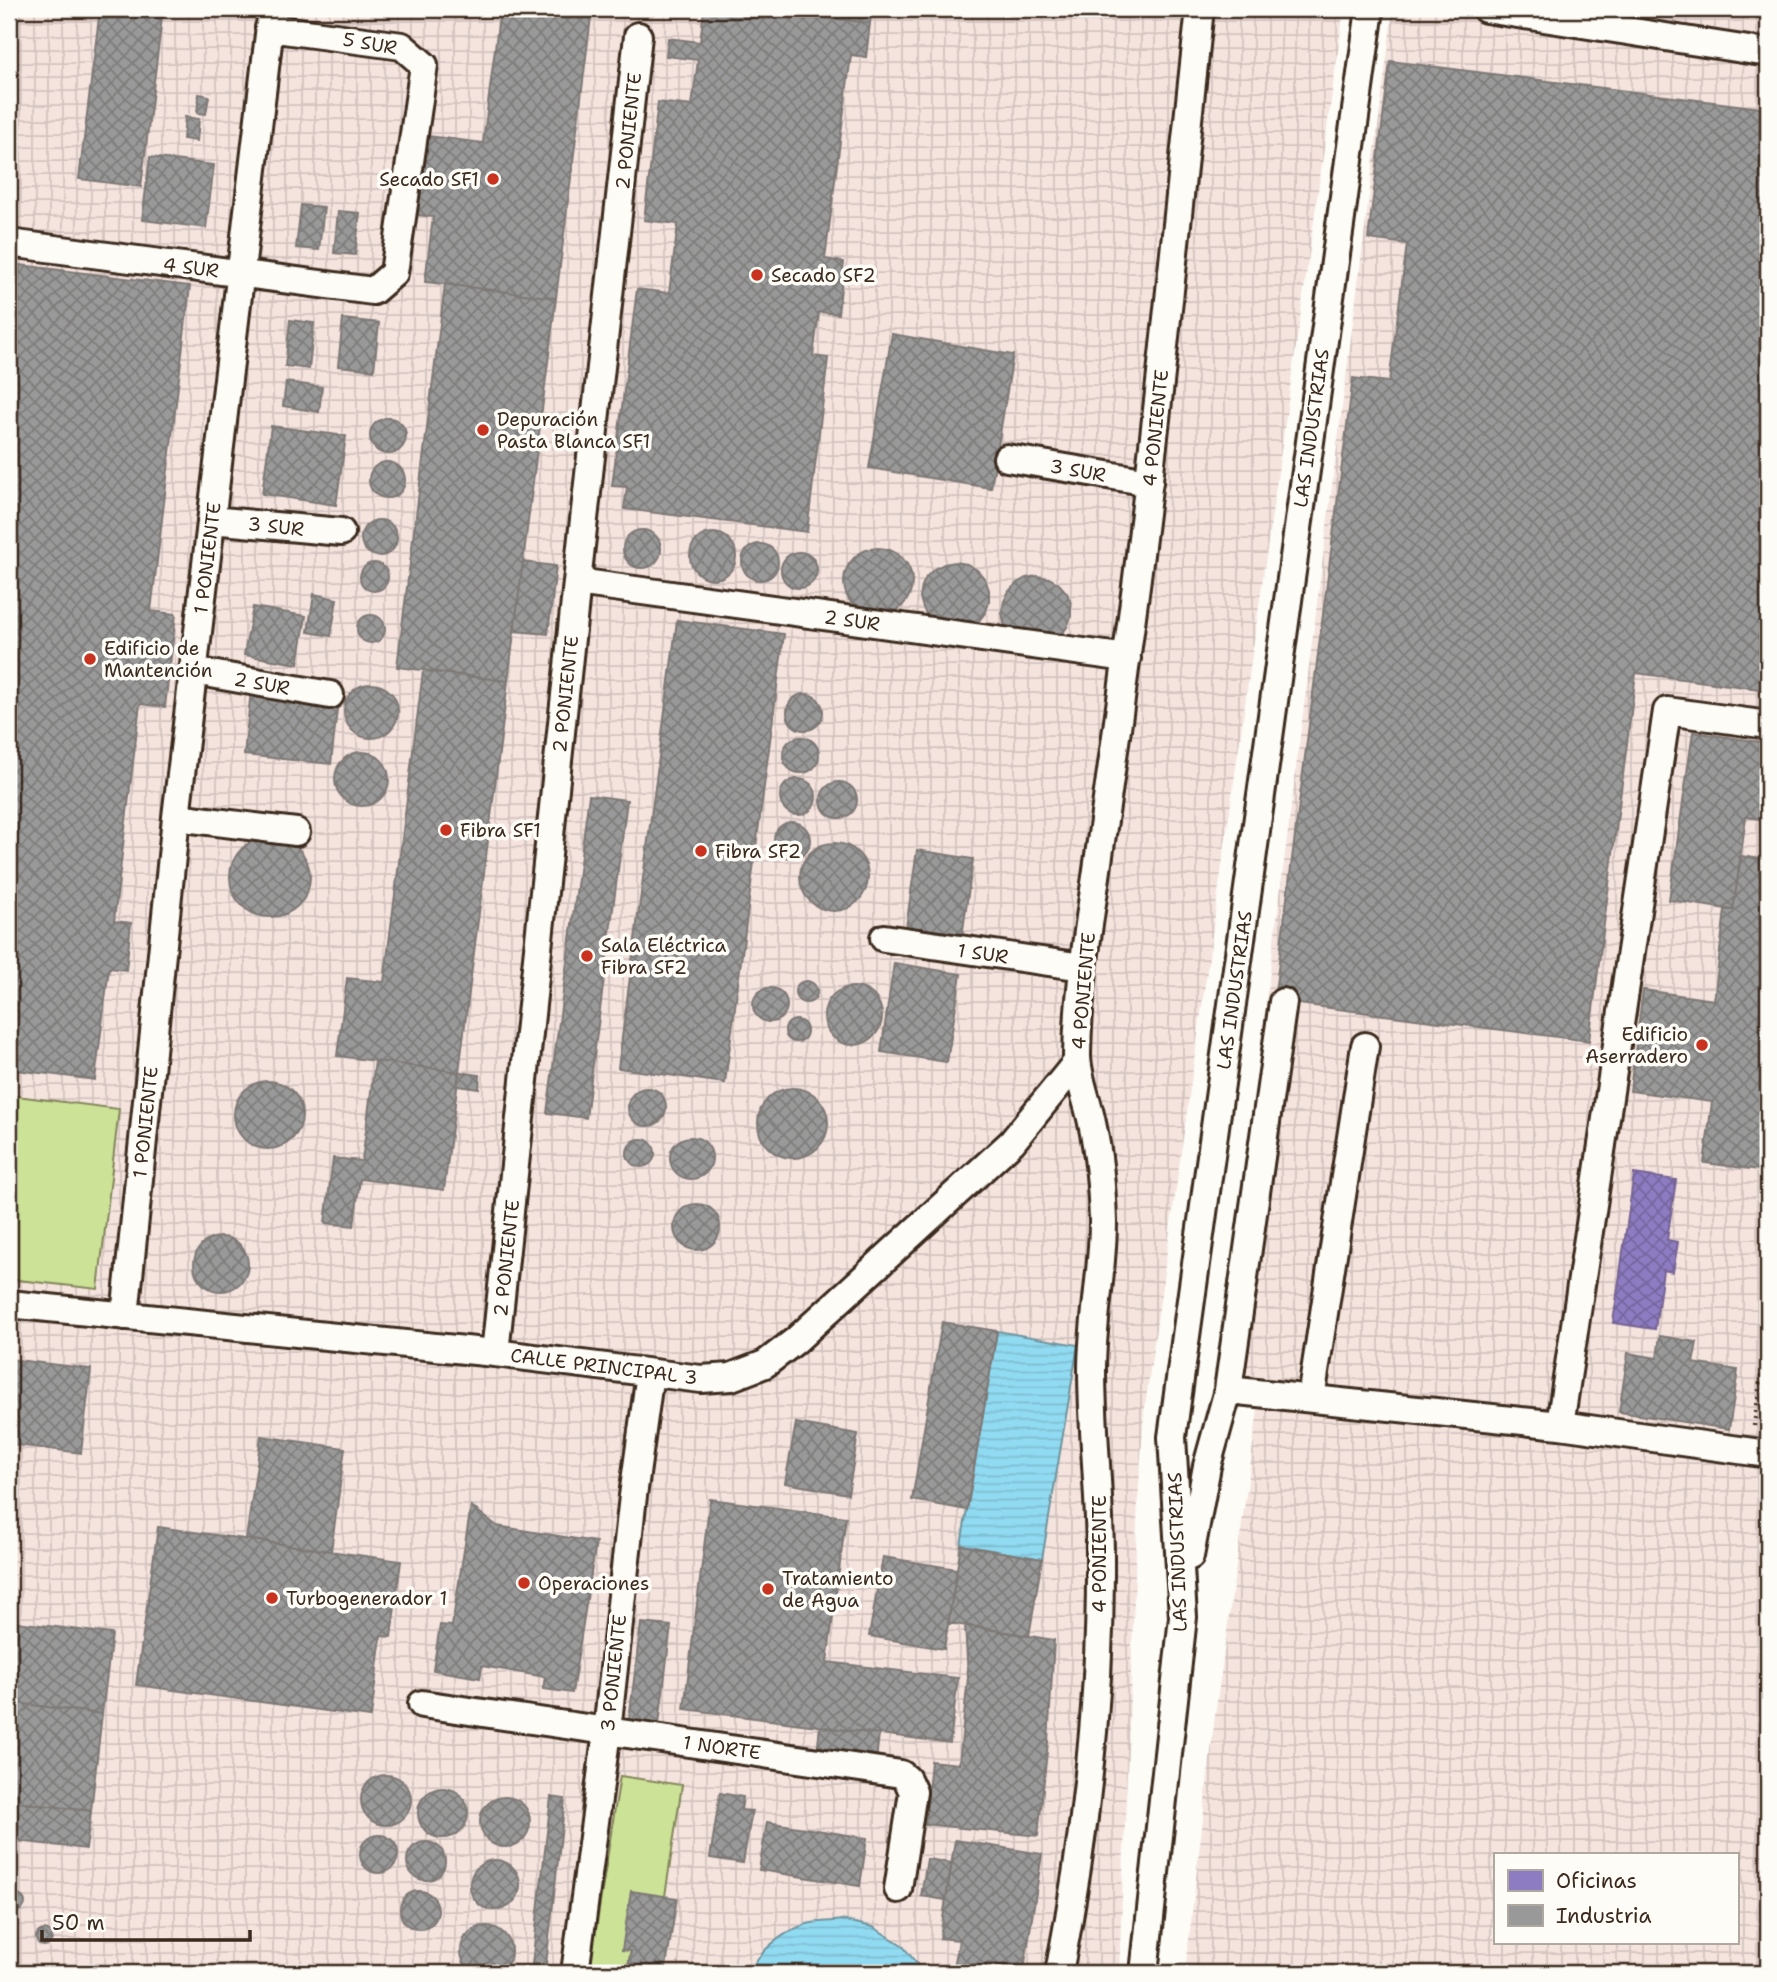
<svg xmlns="http://www.w3.org/2000/svg" width="1777" height="1982" font-family="'Shantell Sans',sans-serif">
  <defs>
    <pattern id="industrial-grid" width="8" height="8" patternUnits="userSpaceOnUse" patternTransform="scale(1.75)"><rect width="8" height="8" fill="#f5e3de"/><path d="M0 4h8M4 0v8" fill="none" stroke="#d3c3be"/></pattern>
    <pattern id="water-rules" width="6" height="5" patternUnits="userSpaceOnUse" patternTransform="scale(1.75)"><rect width="6" height="5" fill="#91dbf2"/><path d="M0 2.5h6" fill="none" stroke="#7ebccf"/></pattern>
    <pattern id="offices-cross-hatch" width="8" height="8" patternUnits="userSpaceOnUse" patternTransform="scale(1.75)"><rect width="8" height="8" fill="#8e7cc3"/><path d="M0 0l8 8M0 8l8-8" fill="none" stroke="#75669e"/></pattern>
    <pattern id="industry-cross-hatch" width="8" height="8" patternUnits="userSpaceOnUse" patternTransform="scale(1.75)"><rect width="8" height="8" fill="#999"/><path d="M0 0l8 8M0 8l8-8" fill="none" stroke="#7e7d7c"/></pattern>
  </defs>
  <rect width="100%" height="100%" fill="#fdfcf7"/>
  <filter id="ink" filterUnits="userSpaceOnUse"><feTurbulence type="fractalNoise" baseFrequency=".0143" numOctaves="2"/><feDisplacementMap in="SourceGraphic" scale="14" xChannelSelector="R" yChannelSelector="G"/><feConvolveMatrix kernelMatrix="1 2 1 2 8 2 1 2 1" color-interpolation-filters="sRGB"/></filter>
  <g filter="url(#ink)">
    <!-- industrial -->
    <path fill="url(#industrial-grid)" fill-rule="evenodd" d="M9,9H1344L1144,1413L1138,1499L1119,1973H9Z
      M1393,9H1768V1973H1185L1215,1716L1259,1402L1216,1395ZM1495,1854H1737V1942H1495Z"/>
    <!-- grass -->
    <path fill="#cbe297" stroke="#83865a" stroke-width="2" d="M9,1095L119,1109L98,1289L9,1279V1161L14,1118L9,1117Z
      M620,1776L682,1785L665,1896L631,1951L628,1966L620,1965L619,1973H589Z"/>
    <!-- water -->
    <path fill="url(#water-rules)" stroke="#6f949d" stroke-width="2" d="M997,1331L1078,1345L1042,1559L961,1545Z
      M841,1920L873,1927L902,1945L924,1973H749C760,1950 783,1932 807,1924C818,1921 830,1922 841,1920Z"/>
    <!-- offices -->
    <path fill="url(#offices-cross-hatch)" stroke="#756392" stroke-width="2" d="M1634,1174L1676,1180L1667,1240L1678,1242L1673,1272L1663,1270L1655,1329L1613,1323Z"/>
    <!-- industry -->
    <path fill="url(#industry-cross-hatch)" stroke="#7d7874" stroke-width="2" d="M100,9H163L141,187L79,179Z
      M500,9H592L556,298L425,282L433,217L411,214L421,135L483,143Z
      M704,9H759L870,23L866,57L851,55L825,259L844,262L838,314L819,312L813,356L828,358L807,532L624,509L627,487L612,486L637,289L669,293L678,224L644,220L658,102L692,106L698,60L666,56L668,38L700,42Z
      M759,9H872L870,23Z
      M1390,61L1768,109V690L1636,673L1589,1041L1274,1001L1353,378L1389,382L1407,244L1368,239Z
      M199,94L209,96L206,114L197,113Z
      M185,117L199,119L197,141L183,139Z
      M150,157L214,165L206,228L142,220Z
      M301,205L324,207L319,250L296,248Z
      M338,211L360,213L355,255L334,253Z
      M20,265L190,286L151,611L176,614L165,707L140,704L114,921L131,923L126,970L109,968L95,1080L9,1069V292L17,293Z
      M445,284L556,298L508,681L397,667Z
      M343,319L379,323L374,370L338,366Z
      M290,320L314,323L309,369L285,366Z
      M892,334L1013,355L991,488L869,468Z
      M286,382L322,387L319,412L283,406Z
      M370 436a18 18 0 1 1 36 0a18 18 0 1 1-36 0Z
      M271,426L346,436L336,505L262,494Z
      M369 480a18 18 0 1 1 36 0a18 18 0 1 1-36 0Z
      M361 538a18 18 0 1 1 36 0a18 18 0 1 1-36 0Z
      M623 549a19 19 0 1 1 38 0a19 19 0 1 1-38 0Z
      M690 556a23 23 0 1 1 46 0a23 23 0 1 1-46 0Z
      M742 562a18 18 0 1 1 36 0a18 18 0 1 1-36 0Z
      M844 582a34 34 0 1 1 68 0a34 34 0 1 1-68 0Z
      M781 570a18 18 0 1 1 36 0a18 18 0 1 1-36 0Z
      M523,562L556,566L548,634L514,631Z
      M955,562L967,564L977,570L985,579L989,590V602L985,613L978,622L968,628L928,618L923,608L920,598L922,586L926,577L934,569L944,564Z
      M360 577a14 14 0 1 1 28 0a14 14 0 1 1-28 0Z
      M1037,576L1049,578L1059,584L1067,593L1071,604V616L1067,627L1060,637L1010,632L1004,623L1002,612L1004,601L1009,591L1017,583L1026,578Z
      M314,594L337,599L331,636L308,632Z
      M253,607L306,616L298,664L244,655Z
      M357 629a14 14 0 1 1 28 0a14 14 0 1 1-28 0Z
      M677,620L784,634L725,1083L618,1068Z
      M423,671L508,681L459,1072L337,1056L347,978L384,982Z
      M344 711a27 27 0 1 1 54 0a27 27 0 1 1-54 0Z
      M251,690L338,700L331,764L244,755Z
      M787 712a18 18 0 1 1 36 0a18 18 0 1 1-36 0Z
      M1693,732L1768,743V820L1746,817L1733,910L1669,900Z
      M783 755a18 18 0 1 1 36 0a18 18 0 1 1-36 0Z
      M335 779a27 27 0 1 1 54 0a27 27 0 1 1-54 0Z
      M780 797a18 18 0 1 1 36 0a18 18 0 1 1-36 0Z
      M821 800a18 18 0 1 1 36 0a18 18 0 1 1-36 0Z
      M589,795L627,800L586,1118L547,1113Z
      M774 840a18 18 0 1 1 36 0a18 18 0 1 1-36 0Z
      M230 877a40 40 0 1 1 80 0a40 40 0 1 1-80 0Z
      M800 877a34 34 0 1 1 68 0a34 34 0 1 1-68 0Z
      M917,850L973,859L961,944L905,935Z
      M1741,856L1768,860V1171L1704,1163L1712,1102L1630,1091L1643,990L1714,1000L1725,910H1733Z
      M894,963L961,974L947,1062L881,1052Z
      M795 992a11 11 0 1 1 22 0a11 11 0 1 1-22 0Z
      M824 1016a29 29 0 1 1 58 0a29 29 0 1 1-58 0Z
      M753 1005a17 17 0 1 1 34 0a17 17 0 1 1-34 0Z
      M785 1031a11 11 0 1 1 22 0a11 11 0 1 1-22 0Z
      M375,1061L459,1072L444,1190L360,1179L354,1226L325,1223L333,1158L362,1161Z
      M459,1072L480,1075L479,1089L457,1086Z
      M234 1115a34 34 0 1 1 68 0a34 34 0 1 1-68 0Z
      M758 1123a35 35 0 1 1 70 0a35 35 0 1 1-70 0Z
      M628 1107a19 19 0 1 1 38 0a19 19 0 1 1-38 0Z
      M670 1158a21 21 0 1 1 42 0a21 21 0 1 1-42 0Z
      M627 1153a14 14 0 1 1 28 0a14 14 0 1 1-28 0Z
      M674 1227a23 23 0 1 1 46 0a23 23 0 1 1-46 0Z
      M194 1264a27 27 0 1 1 54 0a27 27 0 1 1-54 0Z
      M942,1322L997,1331L967,1510L912,1500Z
      M1660,1336L1697,1342L1693,1363L1738,1370L1729,1429L1619,1412L1628,1353L1657,1358Z
      M9,1359L91,1369L81,1453L9,1444Z
      M796,1423L858,1434L848,1494L785,1483Z
      M261,1436L345,1448L331,1551L246,1539Z
      M710,1499L846,1517L827,1662L958,1678L950,1743L684,1709Z
      M471,1506L497,1526L596,1542L572,1693L543,1689L545,1677L482,1666L480,1678L433,1670L440,1625L452,1626Z
      M158,1527L401,1561L391,1637L381,1636L371,1717L136,1685Z
      M961,1545L1042,1559L1029,1636L948,1623Z
      M883,1557L957,1569L944,1649L869,1636Z
      M9,1621L112,1634L102,1714L9,1702Z
      M641,1623L671,1626L659,1724L629,1720Z
      M965,1625L1054,1640L1048,1742L1038,1836L925,1824L931,1761L959,1764L968,1677Z
      M9,1702L102,1714L91,1811L9,1801Z
      M820,1727L879,1734L876,1761L817,1753Z
      M361 1800a25 25 0 1 1 50 0a25 25 0 1 1-50 0Z
      M418 1813a25 25 0 1 1 50 0a25 25 0 1 1-50 0Z
      M720,1793L743,1797L741,1810L752,1811L743,1863L710,1858Z
      M480 1822a25 25 0 1 1 50 0a25 25 0 1 1-50 0Z
      M551,1797L565,1799L545,1973H531Z
      M9,1801L91,1811L86,1849L9,1840Z
      M767,1822L867,1838L860,1886L759,1870Z
      M360 1854a19 19 0 1 1 38 0a19 19 0 1 1-38 0Z
      M955,1840L1042,1854L1024,1969L987,1963L985,1973H953L959,1940L940,1938Z
      M407 1861a19 19 0 1 1 38 0a19 19 0 1 1-38 0Z
      M927,1859L952,1863L946,1900L921,1896Z
      M470 1885a25 25 0 1 1 50 0a25 25 0 1 1-50 0Z
      M400 1910a19 19 0 1 1 38 0a19 19 0 1 1-38 0Z
      M631,1891L677,1898L665,1973H619L620,1964L628,1966L631,1951L622,1950Z
      M9 1903a8 8 0 1 1 16 0a8 8 0 1 1-16 0Z
      M461 1951a25 25 0 1 1 50 0a25 25 0 1 1-50 0Z
      M36 1938a8 8 0 1 1 16 0a8 8 0 1 1-16 0Z"/>
    <g fill="none" stroke-linecap="round" stroke-linejoin="round">
      <!-- minor casing -->
      <g stroke="#3b2a1e" stroke-width="32">
        <path id="minor" d="M1486,9L1768,53
          M9,243L373,291L394,273L424,65L402,46L269,28
          M1007,458L1149,482
          M211,520L341,532
          M577,582L1127,658
          M194,671L330,695
          M176,817L296,832
          M884,938L1083,967
          M9,1304L495,1353L701,1379L731,1377L765,1364L795,1341L1012,1142L1077,1062
          M125,1316L176,817L272,9
          M495,1353L577,582L638,36
          M1228,1390L1283,1002
          M1311,1398L1365,1046
          M1560,1425L1667,711L1768,725
          M1190,1556L1207,1466L1228,1390L1560,1425L1768,1454
          M422,1704L901,1774L907,1779L913,1792L898,1889
          M575,1973L607,1731L633,1496L650,1373
          M1059,1973C1085,1839 1101,1696 1100,1558C1100,1495 1092,1433 1092,1370C1092,1320 1103,1271 1103,1221C1102,1188 1099,1155 1092,1123C1088,1102 1077,1076 1077,1055C1078,995 1087,936 1096,877C1106,805 1117,733 1126,661C1156,444 1176,226 1200,9
          M1144,1973L1183,1617L1172,1437L1370,9"/>
      </g>
      <!-- path -->
      <path stroke="#3b2a1e" stroke-width="4.5" stroke-dasharray="2 5" stroke-linecap="butt" d="M1754,1426L1768,1327"/>
      <!-- minor -->
      <use href="#minor" stroke="#fdfcf7" stroke-width="26"/>
    </g>
  </g>
  <!-- markers -->
  <g fill="#c8321e" stroke="#fdfcf7" stroke-width="2.5">
    <circle cx="493" cy="179" r="7"/>
    <circle cx="757" cy="275" r="7"/>
    <circle cx="483" cy="430" r="7"/>
    <circle cx="90" cy="659" r="7"/>
    <circle cx="446" cy="830" r="7"/>
    <circle cx="701" cy="851" r="7"/>
    <circle cx="587" cy="956" r="7"/>
    <circle cx="1702" cy="1045" r="7"/>
    <circle cx="524" cy="1583" r="7"/>
    <circle cx="768" cy="1589" r="7"/>
    <circle cx="272" cy="1598" r="7"/>
  </g>
  <g text-anchor="middle" stroke-width="7" stroke-linejoin="round" paint-order="stroke">
    <!-- street labels -->
    <g font-size="19" fill="#3b2a1e" stroke="#fdfcf7">
      <text transform="translate(370 43) rotate(10)" y="7">5 SUR</text>
      <text transform="translate(628 131) rotate(-84)" y="7">2 PONIENTE</text>
      <text transform="translate(191 267) rotate(7)" y="7">4 SUR</text>
      <text transform="translate(1155 428) rotate(-84)" y="7">4 PONIENTE</text>
      <text transform="translate(1311 428) rotate(-82)" y="7">LAS INDUSTRIAS</text>
      <text transform="translate(1078 470) rotate(10)" y="7">3 SUR</text>
      <text transform="translate(276 526) rotate(6)" y="7">3 SUR</text>
      <text transform="translate(207 558) rotate(-83)" y="7">1 PONIENTE</text>
      <text transform="translate(852 620) rotate(8)" y="7">2 SUR</text>
      <text transform="translate(262 683) rotate(10)" y="7">2 SUR</text>
      <text transform="translate(565 694) rotate(-84)" y="7">2 PONIENTE</text>
      <text transform="translate(983 953) rotate(8)" y="7">1 SUR</text>
      <text transform="translate(1234 990) rotate(-82)" y="7">LAS INDUSTRIAS</text>
      <text transform="translate(1083 991) rotate(-85)" y="7">4 PONIENTE</text>
      <text transform="translate(145 1122) rotate(-84)" y="7">1 PONIENTE</text>
      <text transform="translate(506 1258) rotate(-84)" y="7">2 PONIENTE</text>
      <text transform="translate(604 1366) rotate(7)" y="7">CALLE PRINCIPAL 3</text>
      <text transform="translate(1177 1552) rotate(-92)" y="7">LAS INDUSTRIAS</text>
      <text transform="translate(1099 1554) rotate(-90)" y="7">4 PONIENTE</text>
      <text transform="translate(613 1673) rotate(-84)" y="7">3 PONIENTE</text>
      <text transform="translate(722 1747) rotate(8)" y="7">1 NORTE</text>
    </g>
    <!-- poi labels -->
    <g font-size="19" fill="#3b2a1e" stroke="#fdfcf7" text-anchor="start">
      <text x="479" y="186" text-anchor="end">Secado SF1</text>
      <text x="771" y="282">Secado SF2</text>
      <text x="497" y="426">Depuración<tspan x="497" dy="22">Pasta Blanca SF1</tspan></text>
      <text x="104" y="655">Edificio de<tspan x="104" dy="22">Mantención</tspan></text>
      <text x="460" y="837">Fibra SF1</text>
      <text x="715" y="858">Fibra SF2</text>
      <text x="601" y="952">Sala Eléctrica<tspan x="601" dy="22">Fibra SF2</tspan></text>
      <text x="1688" y="1041" text-anchor="end">Edificio<tspan x="1688" dy="22">Aserradero</tspan></text>
      <text x="782" y="1585">Tratamiento<tspan x="782" dy="22">de Agua</tspan></text>
      <text x="538" y="1590">Operaciones</text>
      <text x="286" y="1605">Turbogenerador 1</text>
    </g>
  </g>
  <!-- margin -->
  <rect width="1777" height="1982" fill="none" stroke="#fdfcf7" stroke-width="35"/>
  <rect x="18" y="18" width="1742" height="1947" fill="none" stroke="#3b2a1e" stroke-width="2.5" filter="url(#ink)"/>
  <!-- legend -->
  <rect x="1494" y="1853" width="245" height="91" fill="#fdfcf7" stroke="#afa8a0" stroke-width="2"/>
  <rect x="1508" y="1870" width="35" height="21" fill="#8e7cc3" stroke="#afa8a0" stroke-width="2"/>
  <text x="1556" y="1888" font-size="21" fill="#3b2a1e">Oficinas</text>
  <rect x="1508" y="1905" width="35" height="21" fill="#999999" stroke="#afa8a0" stroke-width="2"/>
  <text x="1556" y="1923" font-size="21" fill="#3b2a1e">Industria</text>
  <!-- scale -->
  <path d="M42 1930v10h208v-10" fill="none" stroke="#3b2a1e" stroke-width="3.5"/>
  <text x="52" y="1930" font-size="21" fill="#3b2a1e" stroke="#fdfcf7" stroke-width="5" paint-order="stroke">50 m</text>
</svg>
